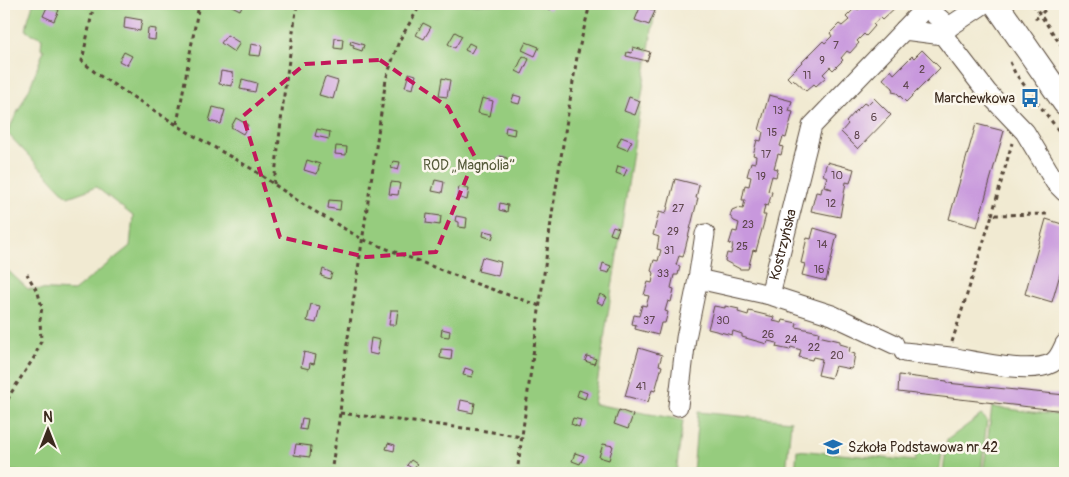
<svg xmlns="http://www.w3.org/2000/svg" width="1069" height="477" font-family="Pangolin,sans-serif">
  <rect width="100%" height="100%" fill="#fbf7ec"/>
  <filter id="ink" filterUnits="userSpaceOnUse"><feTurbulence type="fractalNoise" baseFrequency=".02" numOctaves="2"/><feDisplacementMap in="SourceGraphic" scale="10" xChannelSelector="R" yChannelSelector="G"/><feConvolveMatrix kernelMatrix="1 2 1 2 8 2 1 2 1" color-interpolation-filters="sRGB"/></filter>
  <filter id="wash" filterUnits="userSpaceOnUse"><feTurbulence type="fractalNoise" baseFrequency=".0096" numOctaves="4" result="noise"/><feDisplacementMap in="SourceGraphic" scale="20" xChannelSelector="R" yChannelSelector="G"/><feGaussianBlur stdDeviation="1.12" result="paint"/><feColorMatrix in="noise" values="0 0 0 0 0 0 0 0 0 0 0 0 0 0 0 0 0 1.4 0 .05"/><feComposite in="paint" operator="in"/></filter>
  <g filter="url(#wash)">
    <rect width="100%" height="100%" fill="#f1ead2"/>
    <!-- green -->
    <path fill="#96cc7e" stroke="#687b4e" d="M33,4H656L594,404L683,420L676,473H24L4,470V267L28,289L74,291L130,246L133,216L96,187L68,197L7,133L30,87L44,50L41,48L42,38L26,31L28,20Z
      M992,407L1065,416V473H983Z
      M698,412L791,421L786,473H693Z
      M981,415L987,420L981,473H943L947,440Z
      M917,443L943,447L939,473H795L797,450L915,461Z"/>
    <g id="blocks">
      <!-- building -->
      <path fill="#c898dd" d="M228,4H243L240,10Z
        M537,4H553L550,10Z
        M865,4H899L882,20L880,18L873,24L875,26L868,34L866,36L864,34L857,41L859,43L850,53L847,51L841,58L843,60L833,70L830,67L823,74L826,77L816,86L814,84L806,91L793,79L791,81L787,77L823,41L825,43L832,36L830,33L839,24L842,26L849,20L846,17L856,7L858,10Z
        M48,5L59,10L54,21L43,16Z
        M641,5L655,11L649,25L635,20Z
        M125,17L142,20L140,31L124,28Z
        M423,23L431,27L424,39L416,35Z
        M148,28L156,29L155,40L147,39Z
        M455,32L462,36L455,48L448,44Z
        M227,35L240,43L234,52L221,43Z
        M335,38L343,39L342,49L334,48Z
        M351,41L364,45L362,51L353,48L354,45L350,44Z
        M526,42L539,47L535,56L522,50Z
        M469,43L475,46L471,53L465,50Z
        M251,44L262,46L260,56L249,55Z
        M633,47L650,52L647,61L626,56L627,52L632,53Z
        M922,50L940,68L906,102L897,93L892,92L893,88L883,79L891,70L894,74L912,56L914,58Z
        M124,52L132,56L127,65L119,61Z
        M523,56L529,59L522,74L516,71Z
        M221,71L233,73L232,86L219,84Z
        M409,73L416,75L413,89L405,87Z
        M325,77L338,81L333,99L319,95Z
        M442,78L450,80L447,97L439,96Z
        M242,79L257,83L255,92L240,89Z
        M514,95L521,97L519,104L511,102Z
        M769,95L792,101L789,111L793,112L786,138L783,137L780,146L783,147L781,155L778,154L774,168L778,169L776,177L772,176L768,191L772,192L768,206L765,205L763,215H766L756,251L753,250L748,269H740L725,261L727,253L731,254L733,245L729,244L733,231L737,232L739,223L734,221L730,216L732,210L737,208L743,209L745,200H742L745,185L749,186L751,177L747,176L751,162L755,163L756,156L753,155L757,140L761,141L763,132L759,130Z
        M629,97L640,101L635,115L624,111Z
        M482,98L493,101L490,116L478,113Z
        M874,98L891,115L858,149L841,132L848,124L846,122L855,112L864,103L867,105Z
        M213,107L225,110L221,124L209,121Z
        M236,118L248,125L243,134L231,127Z
        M976,124L1004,131L977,227L949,219Z
        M506,127L515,129L514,135L505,133Z
        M317,129L330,132L329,139L315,136Z
        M621,137L632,141L627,150L617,146Z
        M336,146L347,147L346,155L335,154Z
        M500,156L507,158L505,170L496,167Z
        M307,160L320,164L317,174L304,170Z
        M393,161L400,162L398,170L391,168Z
        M827,162L854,169L850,183L846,182L840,217L811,211L816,192L821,193L822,187L832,189L824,186L827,177L823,175Z
        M618,166L627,169L624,176L616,173Z
        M675,179L699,185L696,198H698L683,257L679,256L676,265L680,266L678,275H674L671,288L674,289L671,302L668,301L665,311L668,312L665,323H661L658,335L635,329L636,325L632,324L634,315L639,316L642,305L646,306L649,296L644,295L648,282L652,283L654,273L651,271L654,260L658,261L661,250L657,249L659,237L653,235L659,212L666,214Z
        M435,180L444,182L442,193L432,191Z
        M391,182L400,183L398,195L389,194Z
        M459,187L469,189L467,200L457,197Z
        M329,200L341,201L340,210L328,208Z
        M500,203L508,205L507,212L499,210Z
        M427,214L441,216L440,225L426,223Z
        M456,216L467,218L466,228L459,227V222L455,221Z
        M1046,219L1065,225V257L1052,302L1025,294Z
        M613,226L619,228L616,236L610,234Z
        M814,228L837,235L826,281L802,275L805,264L801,263L807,238L811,239Z
        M484,231L494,233L492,239L483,236Z
        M482,257L501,262L498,276L478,271Z
        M603,263L611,266L609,273L601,271Z
        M323,269L332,273L330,279L321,276Z
        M600,294L607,297L603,305L597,302Z
        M311,304L320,306L316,323L307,321Z
        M714,306L725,308V306L739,309L738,312L748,315L749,311L774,317L773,321L782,323L783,320L797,323L796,327L819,332L818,336L840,341V344L850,347L849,352L855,354L853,365L851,369L835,366L831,378L818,375L822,359L813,357L812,360L799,357L801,350L791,347L790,350L776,347L777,343L768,341L767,344L742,337V334L733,331L732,335L708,329Z
        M391,310H398L396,325H389Z
        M442,329L450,331L449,337L441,336Z
        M371,338L380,340L377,355L369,353Z
        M639,348L662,355L659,365L662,366L655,391L652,390L648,402L625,396Z
        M441,349L452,350L451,360L440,358Z
        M304,352L316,355L314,364L310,363L309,369L301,367Z
        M587,356L596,359L594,364L585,361Z
        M465,368L474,371L472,377L463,375Z
        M899,375L947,381V383L1065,395V411L898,392Z
        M579,390L587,393L585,399L577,396Z
        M461,400L475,403L473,413L459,410Z
        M619,410L633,415L628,429L614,424Z
        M302,418L308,419L306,430L300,429Z
        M573,418L581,420L579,427L571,424Z
        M388,443L395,445L394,451L386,449Z
        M296,444L311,446L310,457L294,455Z
        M603,444L613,446L609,460L599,457Z
        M575,453L584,456L580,464L572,461Z
        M411,460L417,464L413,469L407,465Z"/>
    </g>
  </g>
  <g filter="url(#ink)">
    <use href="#blocks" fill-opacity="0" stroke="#564739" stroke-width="1"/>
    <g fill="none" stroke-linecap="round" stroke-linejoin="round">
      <!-- minor casing -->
      <g stroke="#564739" stroke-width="21">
        <g id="minor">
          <path d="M949,27L982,5"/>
          <path d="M904,30L926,7L949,27L943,35"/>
          <path d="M943,35L987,92L1025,132L1055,182L1065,192"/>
          <path d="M698,279L770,295L832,315L894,344"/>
          <path id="s1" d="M770,295L812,126L904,30L943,35"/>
          <path d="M904,352C919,354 935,355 950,357C975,361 1030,375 1052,363C1059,359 1062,350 1065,344"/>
          <path d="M678,406L686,338L698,279L705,234"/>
        </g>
      </g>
      <!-- tertiary casing -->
      <g stroke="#564739" stroke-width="26">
        <path id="tertiary" d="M996,4L1065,103"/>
      </g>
      <!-- path -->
      <path stroke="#564739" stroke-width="3" stroke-dasharray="4 4" stroke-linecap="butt" d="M94,4L82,61L97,74L191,134L252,169L304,205L362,239L477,284L540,306
        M1033,4L1065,51
        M1042,13L1051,4
        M1035,19L1038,17
        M1010,62L1015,73L1065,139
        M177,124L199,4
        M274,184L284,95L297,4
        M992,215L1012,143
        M952,342L992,215L1047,214
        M4,407L11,393L35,356L41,341L40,320L42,307L38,293L27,274
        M340,413L480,430L522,437
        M4,465L7,473
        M331,473L340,413L346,351L386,79L399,41L421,4
        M517,473L553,207L577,57L590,4"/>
      <!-- minor -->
      <use href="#minor" stroke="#fff" stroke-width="19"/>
      <!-- tertiary -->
      <use href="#tertiary" stroke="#fff" stroke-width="24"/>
    </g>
  </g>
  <!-- marked area -->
  <path fill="none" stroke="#c2185b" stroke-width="4" stroke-dasharray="10 6" stroke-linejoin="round" d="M380,60L448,107L475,157L436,252L366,257L280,237L243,116L305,64Z"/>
  <!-- icons -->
  <defs>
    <g id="bus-bare" transform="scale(1.5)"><path d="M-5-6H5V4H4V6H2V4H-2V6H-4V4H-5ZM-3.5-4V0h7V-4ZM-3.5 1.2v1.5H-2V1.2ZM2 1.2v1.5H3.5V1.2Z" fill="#1f6fb2" stroke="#fbf7ec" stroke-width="2.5" paint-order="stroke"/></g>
    <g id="school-bare" transform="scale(1.5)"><path d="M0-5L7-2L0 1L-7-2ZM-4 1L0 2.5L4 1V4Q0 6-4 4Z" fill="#1f6fb2" stroke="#fbf7ec" stroke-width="2.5" paint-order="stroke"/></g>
  </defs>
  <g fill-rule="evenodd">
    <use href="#bus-bare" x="1030" y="98"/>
    <use href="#school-bare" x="833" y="447"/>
  </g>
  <g text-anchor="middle" stroke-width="5" stroke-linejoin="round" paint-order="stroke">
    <!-- number labels -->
    <g font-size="11" fill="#5e464e">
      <text x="836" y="49">7</text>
      <text x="822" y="64">9</text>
      <text x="922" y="73">2</text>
      <text x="807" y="79">11</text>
      <text x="906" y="89">4</text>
      <text x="778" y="114">13</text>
      <text x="874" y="121">6</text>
      <text x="772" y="136">15</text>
      <text x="857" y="139">8</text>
      <text x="766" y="158">17</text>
      <text x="837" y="179">10</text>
      <text x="761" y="180">19</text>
      <text x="831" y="207">12</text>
      <text x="678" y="212">27</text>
      <text x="748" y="228">23</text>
      <text x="673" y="235">29</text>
      <text x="822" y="248">14</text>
      <text x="742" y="250">25</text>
      <text x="669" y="254">31</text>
      <text x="819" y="273">16</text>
      <text x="663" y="277">33</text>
      <text x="649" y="324">37</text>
      <text x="723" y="324">30</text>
      <text x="768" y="338">26</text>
      <text x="791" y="343">24</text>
      <text x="814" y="351">22</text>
      <text x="837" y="359">20</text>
      <text x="641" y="390">41</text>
    </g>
    <!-- poi labels -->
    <g font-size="14" fill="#3b2a1e" stroke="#fbf7ec" text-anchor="end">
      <text x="1015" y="103">Marchewkowa</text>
      <text x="848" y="452" text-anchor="start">Szkoła Podstawowa nr 42</text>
    </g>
    <!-- park labels -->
    <g font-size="14" fill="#565b3b" stroke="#fbf7ec">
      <text x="469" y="170">ROD „Magnolia”</text>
    </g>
    <!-- street labels -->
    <g font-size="14" fill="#3b2a1e" stroke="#fbf7ec">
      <text dy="5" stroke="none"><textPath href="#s1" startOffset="52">Kostrzyńska</textPath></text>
    </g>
  </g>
  <!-- margin -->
  <rect width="1069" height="477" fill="none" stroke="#fbf7ec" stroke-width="20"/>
  <!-- north arrow -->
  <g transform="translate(48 430)" stroke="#fbf7ec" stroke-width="4" paint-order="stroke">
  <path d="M0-4L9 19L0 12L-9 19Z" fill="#3b2a1e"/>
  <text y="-8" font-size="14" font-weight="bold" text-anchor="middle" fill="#3b2a1e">N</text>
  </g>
</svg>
